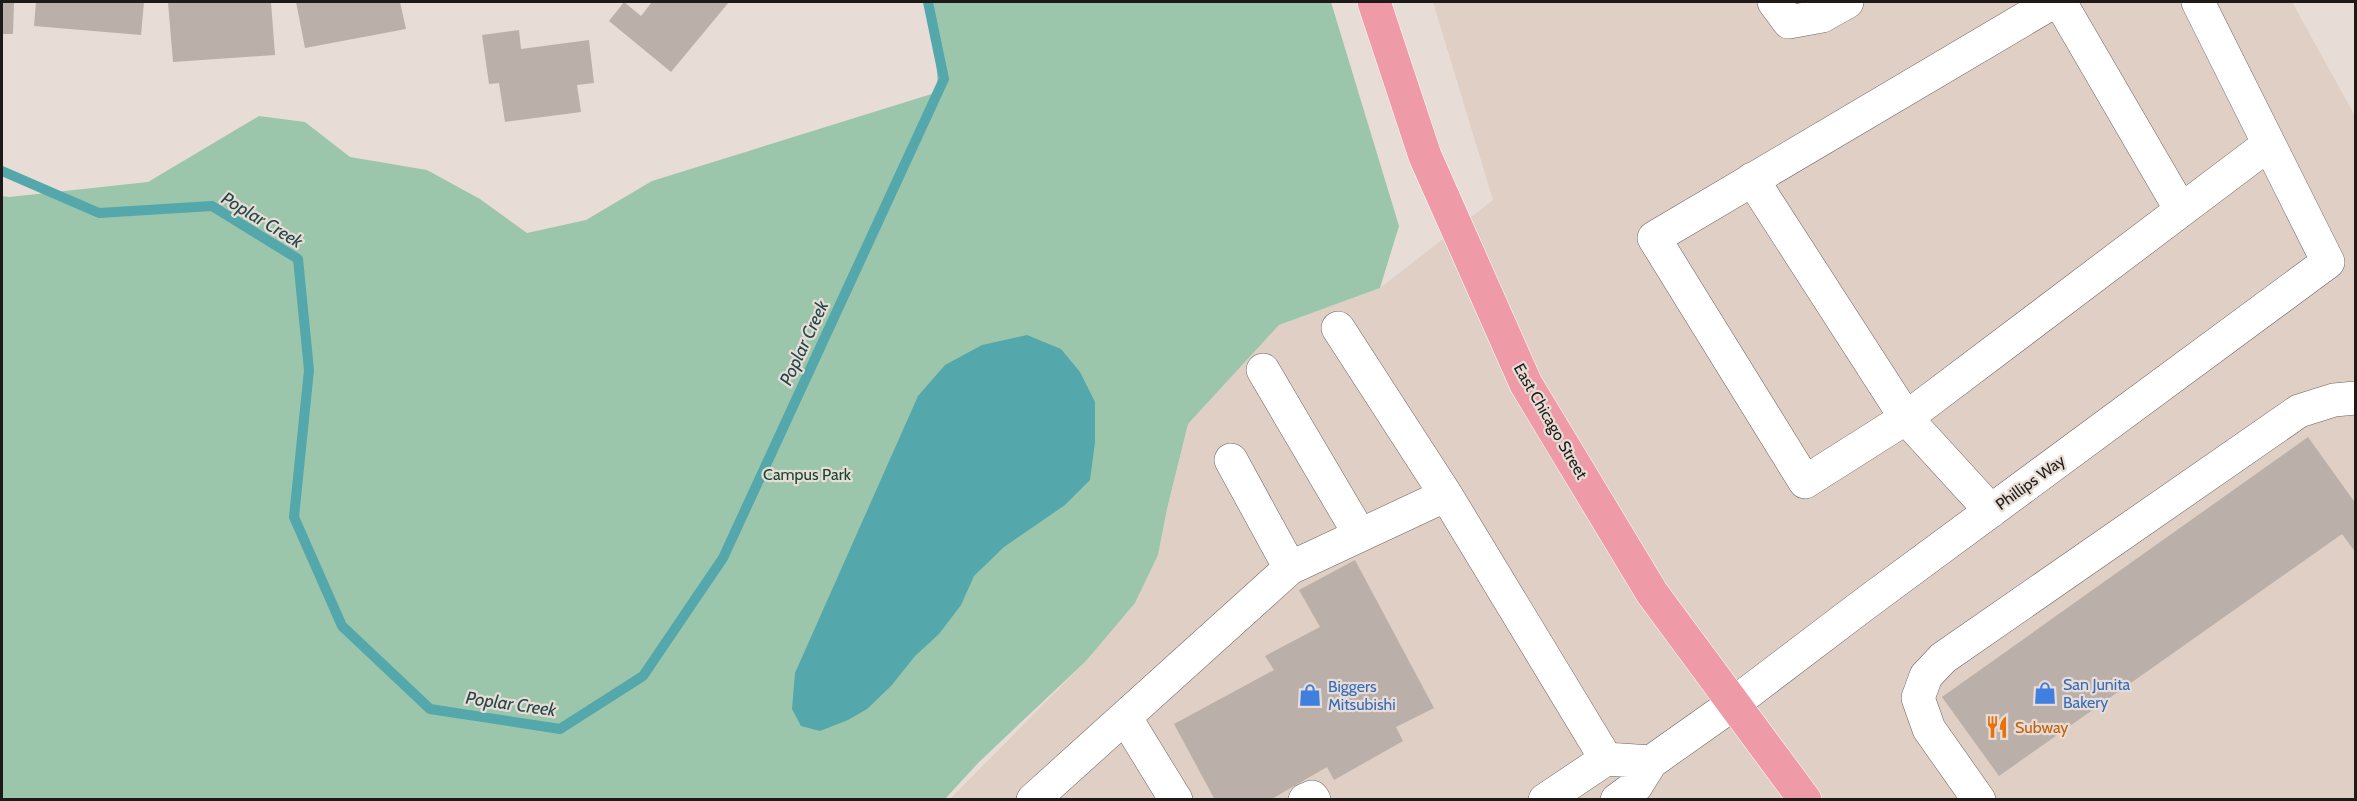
<svg xmlns="http://www.w3.org/2000/svg" width="2357" height="801" font-family="Cabin,sans-serif">
  <rect width="100%" height="100%" fill="#e7ddd6"/>
  <!-- built -->
  <path fill="#dfcfc4" d="M1433,2H2292L2355,116V799L949,800L1086,661L1135,603L1158,555L1167,509L1188,424L1279,325L1380,288L1493,200Z"/>
  <!-- green -->
  <path fill="#9cc6ac" d="M933,2H1331L1399,226L1380,288L1279,325L1188,424L1167,509L1158,555L1135,603L1086,661L979,762L945,799L2,800V196L9,197L148,182L259,116L305,122L350,157L427,170L480,199L527,233L586,220L652,181L938,92Z"/>
  <!-- water -->
  <path fill="#54a7aa" d="M1027,335L1061,349L1080,372L1095,402V442L1090,480L1065,505L1004,547L974,576L961,605L939,634L915,656L891,686L867,709L848,720L820,731L801,726L792,709L795,673L918,396L945,365L982,345Z"/>
  <g fill="none" stroke-linecap="round" stroke-linejoin="round">
    <!-- stream -->
    <path stroke="#54a7aa" stroke-width="10" d="M2,171L99,213L212,206L298,259L309,370L294,517L342,626L430,709L560,729L643,676L723,558L944,79L928,2"/>
  </g>
  <!-- building -->
  <path fill="#baafa9" d="M2,2H14L13,34H2Z
    M36,2H144L141,35L34,26Z
    M168,2H271L275,55L173,62Z
    M296,2H400L406,29L305,48Z
    M624,2L641,16L652,2H729L671,72L609,21Z
    M519,30L521,49L589,40L594,83L577,85L581,112L505,122L499,83L489,84L482,35Z
    M2308,437L2356,504V553L2342,534L1999,776L1942,697Z
    M1355,560L1434,708L1396,727L1403,741L1334,780L1327,767L1270,800H1215L1174,724L1274,670L1265,656L1320,627L1299,590Z"/>
  <g fill="none" stroke-linecap="round" stroke-linejoin="round">
    <!-- minor casing -->
    <g stroke="#6d645e" stroke-width="34">
      <path id="minor" d="M1774,2L1789,22L1822,16L1847,2
        M2060,2L2181,210
        M1752,179L1906,418L2269,144
        M1338,328L1446,495
        M1263,370L1360,535
        M1231,460L1290,568
        M1991,511L1906,418L1805,482L1654,238L2053,2
        M1125,717L1176,800
        M1033,800L1290,568L1446,495L1606,759
        M1305,800L1312,797L1314,800
        M1545,800L1606,759L1651,762L1733,704L1866,603L2328,262L2198,2
        M1617,800L1636,786L1651,762
        M1979,800L1929,729L1918,698L1926,676L1943,658L2299,411L2334,400L2356,398"/>
    </g>
    <!-- major casing -->
    <g stroke="#fff" stroke-width="34">
      <path id="major" d="M1374,2L1425,156L1526,384L1652,593L1805,800"/>
    </g>
    <!-- minor -->
    <use href="#minor" stroke="#fff" stroke-width="33"/>
    <!-- major -->
    <use href="#major" stroke="#ee9ba7" stroke-width="33"/>
  </g>
  <!-- icons -->
  <defs>
    <g id="shop-bare" transform="scale(1.8)"><path d="M-5-2.5h2.3a2.7 3.5 0 0 1 5.4 0H5L5.5 6h-11ZM-1.5-2.5h3a1.5 2.3 0 0 0-3 0Z" fill="#3f7fe0" stroke="#e7ddd6" stroke-width="2.5" paint-order="stroke"/></g>
    <g id="restaurant-bare" transform="scale(1.8)"><path d="M-5-6h1v4h1v-4h1v4h1v-4h1v5L-1.5 .5V6h-2V.5L-5-1ZM5-6V6H3V1.5H1.5Q1.5-4 5-6Z" fill="#e8710a" stroke="#e7ddd6" stroke-width="2.5" paint-order="stroke"/></g>
  </defs>
  <g fill-rule="evenodd">
    <use href="#shop-bare" x="2045" y="693"/>
    <use href="#shop-bare" x="1310" y="695"/>
    <use href="#restaurant-bare" x="1997" y="727"/>
  </g>
  <g text-anchor="middle" stroke-width="4.5" stroke-linejoin="round" paint-order="stroke">
    <!-- street labels -->
    <g font-size="16" fill="#1e1a18" stroke="#e7ddd6">
      <text transform="translate(1551 421) rotate(60)" y="6">East Chicago Street</text>
      <text transform="translate(2030 482) rotate(-36)" y="6">Phillips Way</text>
    </g>
    <!-- park labels -->
    <g font-size="16" fill="#17452d" stroke="#e7ddd6">
      <text x="807" y="480">Campus Park</text>
    </g>
    <!-- shop labels -->
    <g font-size="16" fill="#366cbe" stroke="#e7ddd6" text-anchor="start">
      <text x="2063" y="690">San Junita<tspan x="2063" dy="18">Bakery</tspan></text>
      <text x="1328" y="692">Biggers<tspan x="1328" dy="18">Mitsubishi</tspan></text>
    </g>
    <!-- food labels -->
    <g font-size="16" fill="#c56008" stroke="#e7ddd6" text-anchor="start">
      <text x="2015" y="733">Subway</text>
    </g>
    <!-- water labels -->
    <g font-size="18" font-style="italic" fill="#214849" stroke="#e7ddd6">
      <text transform="translate(262 220) rotate(31)" y="6">Poplar Creek</text>
      <text transform="translate(804 343) rotate(-65)" y="6">Poplar Creek</text>
      <text transform="translate(511 704) rotate(8)" y="6">Poplar Creek</text>
    </g>
  </g>
  <!-- border -->
  <rect width="2357" height="801" fill="none" stroke="#1e1a18" stroke-width="6"/>
</svg>
